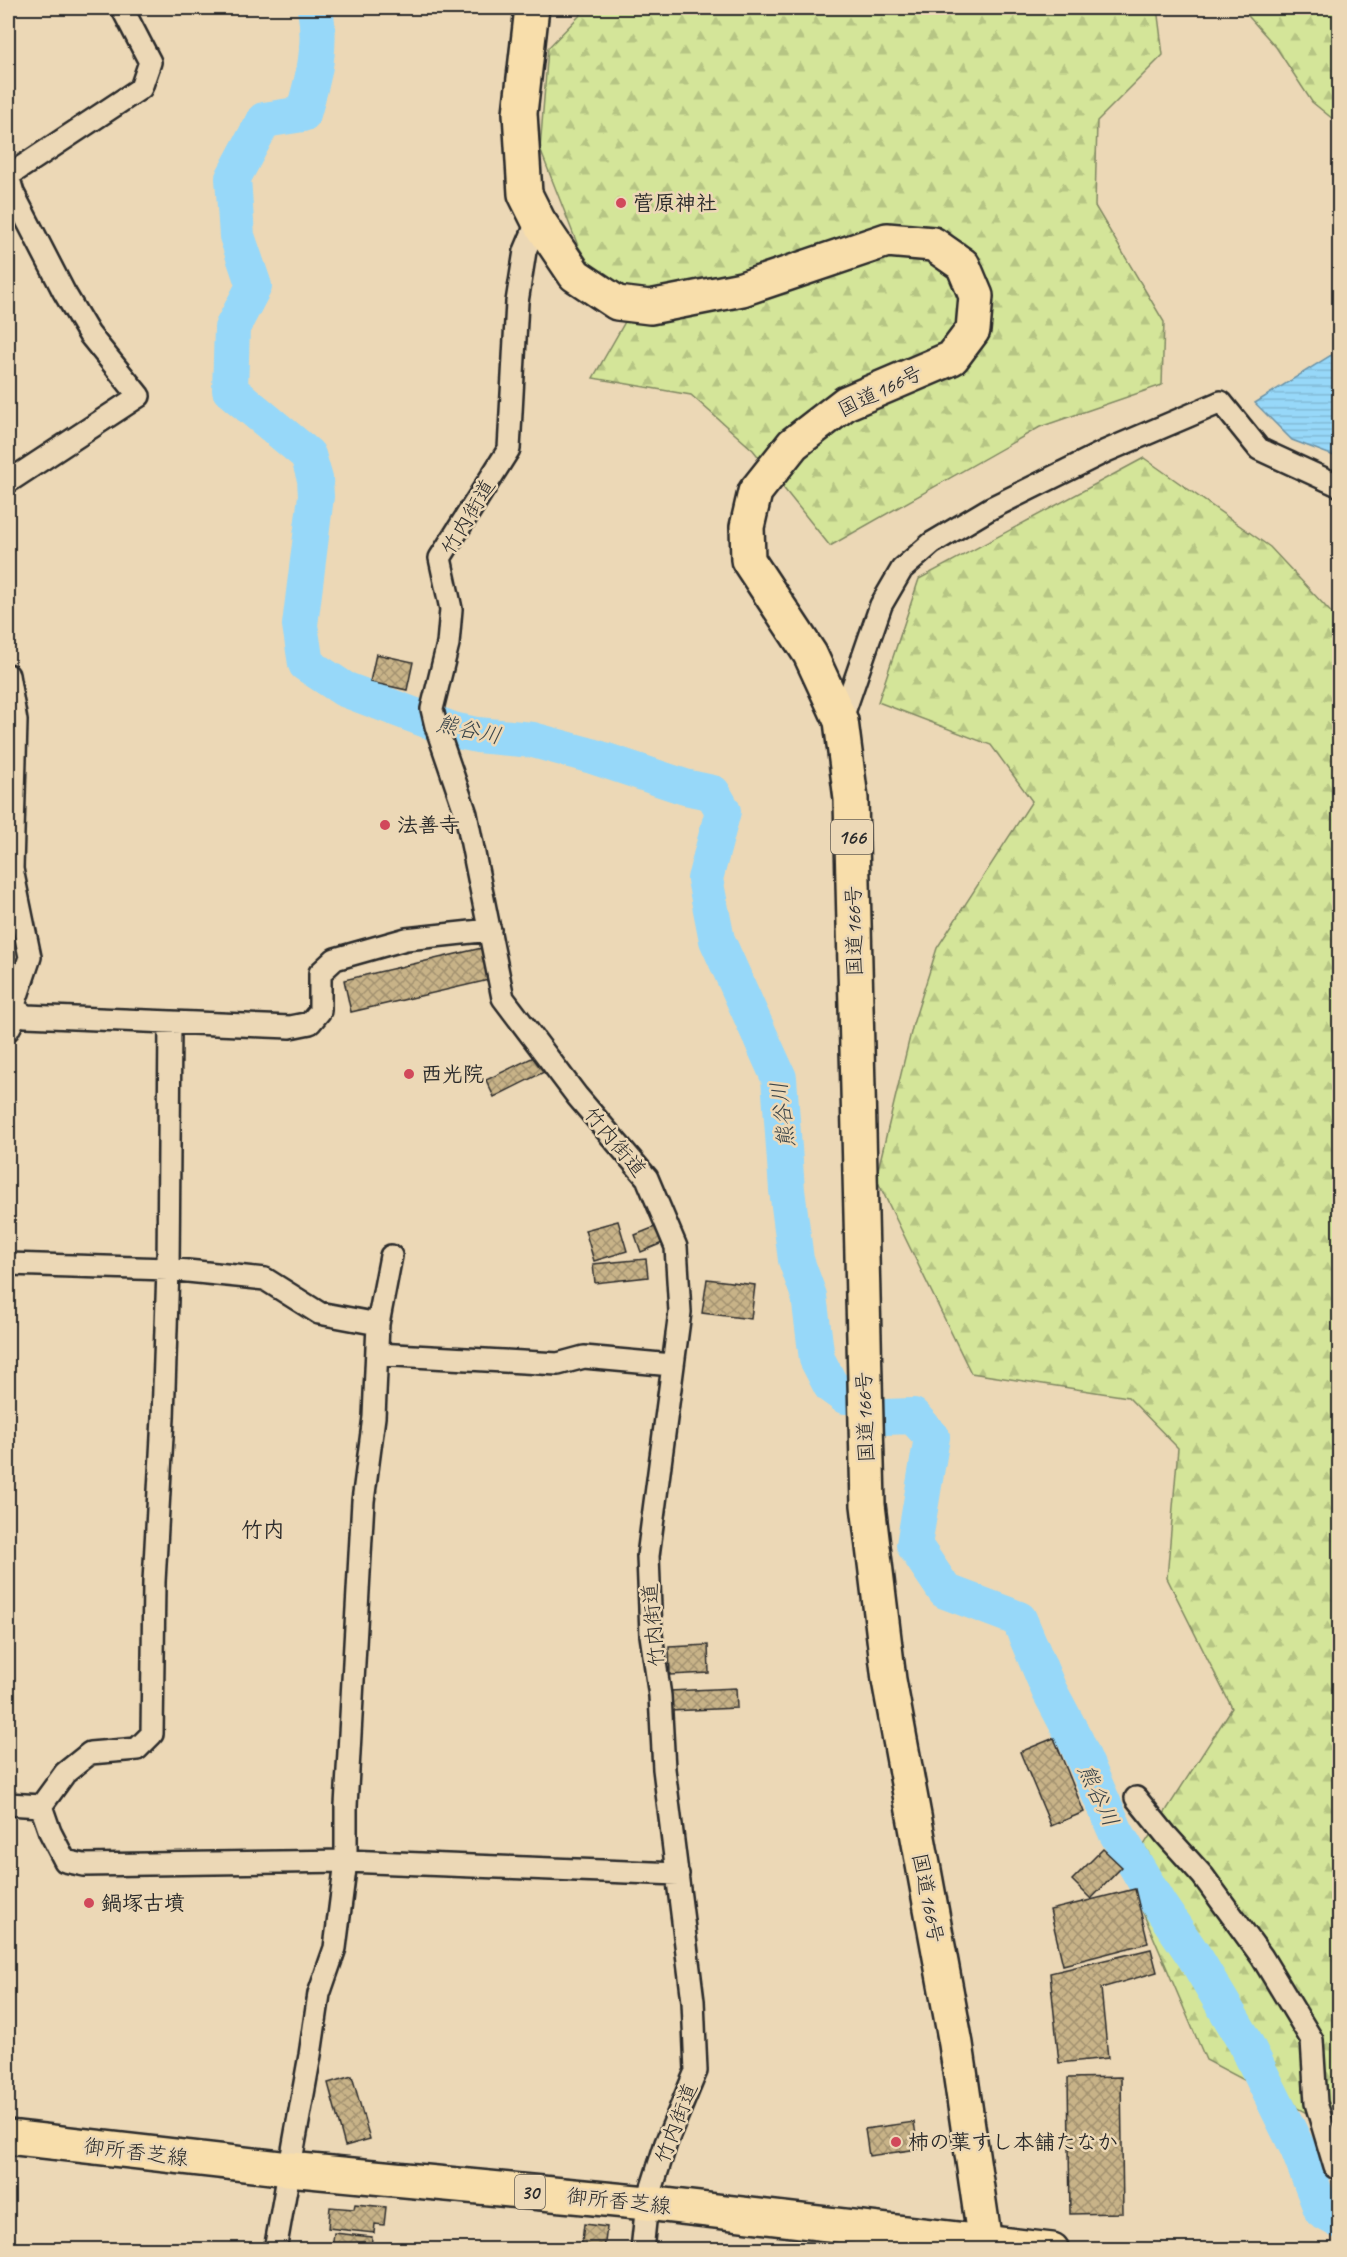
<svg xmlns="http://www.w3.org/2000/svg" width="1347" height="2257" font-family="Caveat,'Klee One',sans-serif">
  <defs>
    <pattern id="forest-firs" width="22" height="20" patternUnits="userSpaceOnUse" patternTransform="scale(1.5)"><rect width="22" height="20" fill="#d4e599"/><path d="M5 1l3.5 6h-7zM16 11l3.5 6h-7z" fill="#b6c584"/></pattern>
    <pattern id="water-rules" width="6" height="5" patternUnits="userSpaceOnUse" patternTransform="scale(1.5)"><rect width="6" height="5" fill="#97d8f9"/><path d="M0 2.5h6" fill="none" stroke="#82bad6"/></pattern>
    <pattern id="building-cross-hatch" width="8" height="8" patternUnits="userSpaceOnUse" patternTransform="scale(1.5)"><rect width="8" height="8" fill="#c8b388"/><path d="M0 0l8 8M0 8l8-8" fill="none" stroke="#a3926f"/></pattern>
  </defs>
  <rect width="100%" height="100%" fill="#ecd8b6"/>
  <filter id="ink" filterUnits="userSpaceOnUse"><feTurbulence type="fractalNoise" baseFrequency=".0167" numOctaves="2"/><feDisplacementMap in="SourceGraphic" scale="12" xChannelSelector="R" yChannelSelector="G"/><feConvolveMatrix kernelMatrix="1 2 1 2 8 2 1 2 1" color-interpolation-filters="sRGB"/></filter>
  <g filter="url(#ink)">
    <!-- forest -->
    <path fill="url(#forest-firs)" stroke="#808862" stroke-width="1.5" d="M594,8H1157L1163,55L1097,121L1095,206L1164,322L1162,385L1040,427L830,546L753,450L691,395L593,378L626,320L578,246L540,149L548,48L586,9Z
      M1241,8H1339V124L1312,102L1276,47Z
      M1144,458L1270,547L1339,621V2130L1206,2060L1126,1873L1232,1708L1167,1578L1178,1448L1128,1397L971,1373L876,1178L913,1024L937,948L1032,801L991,745L878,702L919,579Z"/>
    <!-- water -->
    <path fill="url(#water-rules)" stroke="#6c93a7" stroke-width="1.5" d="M1339,350V458L1292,440L1255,403Z"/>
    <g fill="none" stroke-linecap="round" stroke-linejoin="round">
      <!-- river -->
      <path stroke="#97d8f9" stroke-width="36" d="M315,8C322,47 314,76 303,114L264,120L233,178L237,236L254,286L232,328L230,390L308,455L315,479L316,496L300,625L306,664L344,689L453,730L477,735L533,740L592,756L685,787L713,793L723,811L705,879L717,940L779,1078L787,1190L796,1260L809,1296L817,1359L831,1386L845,1396
        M884,1417L913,1416L932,1437L914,1545L945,1591L1019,1619L1049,1690L1076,1741L1116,1832L1158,1903L1196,1959L1243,2038L1298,2149L1322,2211L1340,2221"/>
    </g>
    <!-- building -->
    <path fill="url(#building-cross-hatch)" stroke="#2b2b2b" stroke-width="1.5" d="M376,654L413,662L407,690L370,682Z
      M482,948L489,980L351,1012L344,980Z
      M540,1054L548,1070L494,1097L486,1080Z
      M618,1221L627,1251L594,1261L585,1230Z
      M660,1225L667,1241L641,1252L635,1235Z
      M646,1259L648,1277L595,1283L593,1264Z
      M707,1279L755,1285L751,1319L702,1313Z
      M708,1645L709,1673L670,1675L669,1647Z
      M736,1688L737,1708L670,1711V1691Z
      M1054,1738L1084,1812L1051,1826L1020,1752Z
      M1103,1849L1122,1867L1091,1899L1072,1880Z
      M1135,1889L1148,1943L1063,1965L1050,1910Z
      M1151,1949L1157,1972L1101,1988L1108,2058L1059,2063L1050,1973Z
      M352,2076L370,2139L345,2146L328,2083Z
      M1121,2077L1123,2213L1070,2214L1068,2078Z
      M914,2122L918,2149L869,2156L865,2129Z
      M355,2204L386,2207L384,2225L375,2224L374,2233L328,2228L330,2207L354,2209Z
      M584,2224L607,2227L604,2250H581Z
      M334,2233L372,2237L371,2250L332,2249Z"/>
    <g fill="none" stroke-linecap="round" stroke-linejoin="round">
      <!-- street casing -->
      <g stroke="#2b2b2b" stroke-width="26">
        <path id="street" d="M8,176L13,193L64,292L89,334L139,396L8,482
          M8,176L141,88L150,62L122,8
          M538,220L525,251L517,302L509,449L440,558L451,609L448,644L432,709L436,726L466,814L503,998L577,1096L647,1178L676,1247L680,1312L648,1556L651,1635L660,1696L664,1769L693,2001L696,2071L666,2143L647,2203L642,2250
          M8,675L16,721L12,869L30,957L14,1005L18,1011L26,1016L290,1027L310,1023L320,1011V973L335,959L406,939L490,930
          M841,721L881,605L902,569L932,543L991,508L1106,451L1221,402L1259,449L1340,486
          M8,1030L18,1011
          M8,1264L168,1269L265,1279L319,1313L378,1324
          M377,1354L558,1364L584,1357L672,1365
          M1136,1798L1166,1835L1203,1876L1262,1957L1312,2040L1316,2103L1335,2167L1340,2168
          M8,1804L41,1806L65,1773L90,1753L137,1749L152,1734L154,1582L163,1418L168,1269L170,1022
          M41,1806L50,1832L65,1861L84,1865L346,1861L678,1874
          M275,2250L310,2055L319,1994L335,1948L346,1861V1806L363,1501L374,1417L378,1324L391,1256"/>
      </g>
      <!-- primary casing -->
      <g stroke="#2b2b2b" stroke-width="38">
        <path id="primary" d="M8,2137L289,2169L647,2203L1052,2250"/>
      </g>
      <!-- highway casing -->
      <g stroke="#2b2b2b" stroke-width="38">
        <path id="highway" d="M532,8L520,113L525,194L538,220L575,275L617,303L650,307L742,289L887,240L933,244L963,265L976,296L973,330L952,358L846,403L793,444L755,492L747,527L748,560L810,654L841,721L851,799L868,1505L889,1680L956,2044L986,2250"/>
      </g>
      <!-- street -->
      <use href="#street" stroke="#ecd8b6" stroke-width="21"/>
      <!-- primary -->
      <use href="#primary" stroke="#f8deab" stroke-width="33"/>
      <!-- highway -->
      <use href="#highway" stroke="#f8deab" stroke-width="33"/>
    </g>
  </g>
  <!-- markers -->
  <g fill="#d1495b" stroke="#ecd8b6" stroke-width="2">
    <circle cx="621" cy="203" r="6"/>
    <circle cx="385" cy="825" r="6"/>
    <circle cx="409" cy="1074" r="6"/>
    <circle cx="89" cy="1903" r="6"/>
    <circle cx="896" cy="2142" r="6"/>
  </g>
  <g text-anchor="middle" stroke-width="5" stroke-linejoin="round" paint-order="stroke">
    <!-- shield labels -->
    <g fill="#ecd8b6" stroke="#655f55" stroke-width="1.5">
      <rect x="831" y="820" width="42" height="34" rx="4.5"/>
      <rect x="515" y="2175" width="30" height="34" rx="4.5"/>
    </g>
    <g font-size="20" font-weight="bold" fill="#2b2b2b">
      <text x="852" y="844">166</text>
      <text x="530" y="2199">30</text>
    </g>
    <!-- poi labels -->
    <g font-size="21" font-weight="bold" fill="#2b2b2b" stroke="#ecd8b6" text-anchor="start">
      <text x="633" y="210">菅原神社</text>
      <text x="397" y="832">法善寺</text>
      <text x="421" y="1081">西光院</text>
      <text x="101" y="1910">鍋塚古墳</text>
      <text x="908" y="2149">柿の葉すし本舗たなか</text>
    </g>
    <!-- street labels -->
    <g font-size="21" fill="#2b2b2b" stroke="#ecd8b6">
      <text transform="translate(880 391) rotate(-26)" y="7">国道166号</text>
      <text transform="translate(468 517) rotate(-59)" y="7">竹内街道</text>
      <text transform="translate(854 931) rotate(-91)" y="7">国道166号</text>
      <text transform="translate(615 1142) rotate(50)" y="7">竹内街道</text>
      <text transform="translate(865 1417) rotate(-92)" y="7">国道166号</text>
      <text transform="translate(653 1625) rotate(-95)" y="7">竹内街道</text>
      <text transform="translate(928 1898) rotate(79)" y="7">国道166号</text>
      <text transform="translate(676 2123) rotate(-69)" y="7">竹内街道</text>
      <text transform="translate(136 2152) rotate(7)" y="7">御所香芝線</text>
      <text transform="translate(619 2201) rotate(6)" y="7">御所香芝線</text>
    </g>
    <!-- water labels -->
    <g font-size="22" font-style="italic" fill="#3b454a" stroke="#ecd8b6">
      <text transform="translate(469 729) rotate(12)" y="8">熊谷川</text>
      <text transform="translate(782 1115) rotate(-97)" y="8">熊谷川</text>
      <text transform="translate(1099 1795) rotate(65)" y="8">熊谷川</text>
    </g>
    <!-- neighbourhood labels -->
    <g font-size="22" font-weight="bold" fill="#2b2b2b" stroke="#ecd8b6">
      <text x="263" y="1537">竹内</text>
    </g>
  </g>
  <!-- margin -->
  <rect width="1347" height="2257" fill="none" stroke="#ecd8b6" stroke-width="30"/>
  <rect x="15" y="15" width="1317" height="2227" fill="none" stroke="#2b2b2b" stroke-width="2" filter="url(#ink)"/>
</svg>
